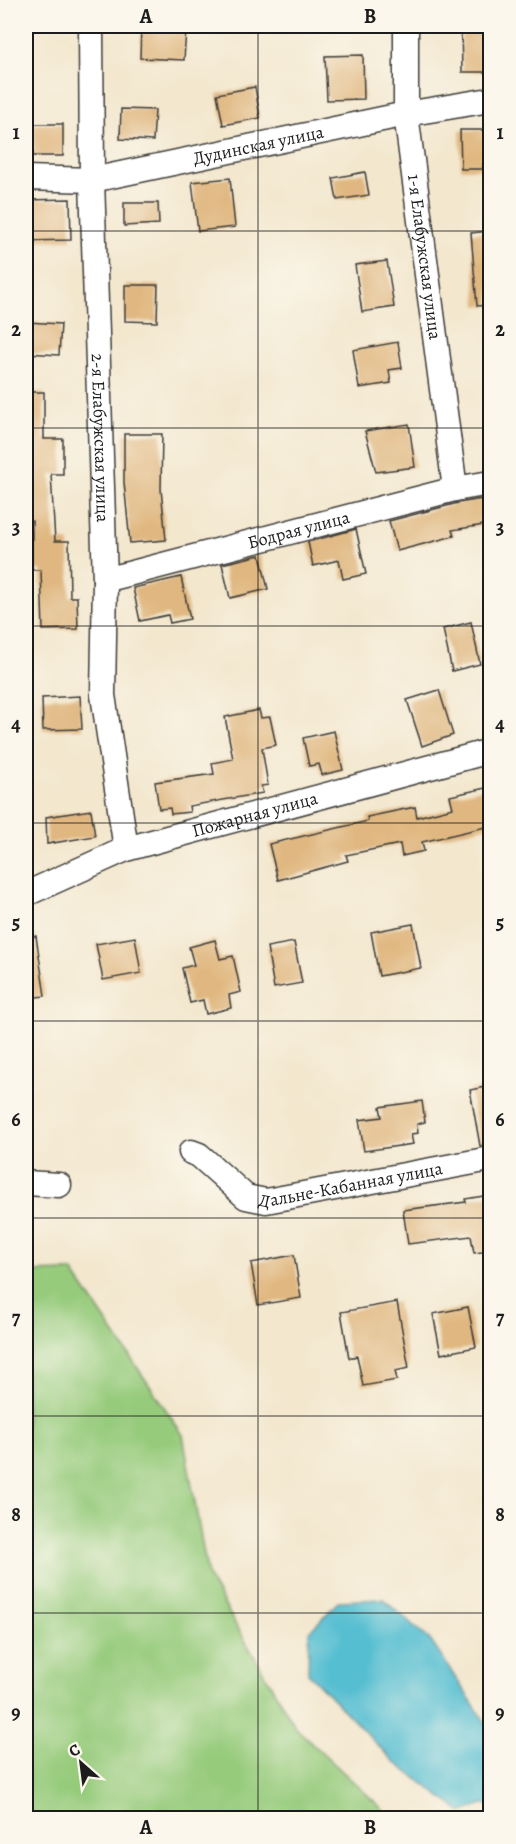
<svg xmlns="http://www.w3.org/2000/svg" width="516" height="1844" font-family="Alegreya,serif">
  <rect width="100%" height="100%" fill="#fbf7ec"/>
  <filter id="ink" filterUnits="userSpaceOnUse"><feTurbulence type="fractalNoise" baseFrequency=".0167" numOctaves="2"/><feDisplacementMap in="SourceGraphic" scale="12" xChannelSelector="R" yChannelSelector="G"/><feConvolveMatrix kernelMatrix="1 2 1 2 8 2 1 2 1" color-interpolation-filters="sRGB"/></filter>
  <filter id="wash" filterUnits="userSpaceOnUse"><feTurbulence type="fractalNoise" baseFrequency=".008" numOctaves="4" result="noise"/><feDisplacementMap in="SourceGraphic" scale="24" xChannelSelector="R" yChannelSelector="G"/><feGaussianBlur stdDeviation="1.35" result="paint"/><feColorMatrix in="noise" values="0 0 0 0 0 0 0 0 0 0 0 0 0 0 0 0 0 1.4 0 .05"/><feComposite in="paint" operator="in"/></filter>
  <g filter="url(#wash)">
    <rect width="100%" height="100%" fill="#f3e7ce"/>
    <!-- green -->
    <path fill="#96cb7c" stroke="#59744c" stroke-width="1.5" d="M72,1271L183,1435L208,1577L296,1728L392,1818H26V1272Z"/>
    <!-- water -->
    <path fill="#55bed1" stroke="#386d76" stroke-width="1.5" d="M383,1599L430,1640L490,1729V1805L483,1804L462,1813L393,1761L308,1673L309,1632L339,1601Z"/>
    <g id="blocks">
      <!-- building -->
      <path fill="#e0b780" d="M461,26H490V72H462Z
        M141,27L186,29L184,60L140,58Z
        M363,55L364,99L327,100L325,56Z
        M255,87L260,118L223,125L217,94Z
        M121,109L155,110L153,141L120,139Z
        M33,124H63V156H33Z
        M460,130H490V165H483V169H461Z
        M365,172L369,195L337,200L333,178Z
        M230,178L235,227L198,231L192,182Z
        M70,199L71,240L26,241V200Z
        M124,203H158L159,224L124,226Z
        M490,231V305L477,306L471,233Z
        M387,261L394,307L362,312L355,265Z
        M125,285H158L157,322L125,321Z
        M26,322L61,324L59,355L26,353Z
        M398,342L402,368L389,370L391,383L359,388L353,350Z
        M26,392H44V439H63V474H51L55,541H69L70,597H77L78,629L43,630L41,570H32V521H26Z
        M409,424L415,467L376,472L365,431Z
        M124,434H162L161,489L166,540L130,543L124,482Z
        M489,498L490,524L452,530L454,536L397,551L389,521L458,503Z
        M356,529L366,574L343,579L339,560L313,566L308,542Z
        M260,555L268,589L230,598L222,564Z
        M181,577L190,619L170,623L168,615L140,621L133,588Z
        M471,622L480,664L452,671L443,629Z
        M439,690L453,735L422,746L407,700Z
        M80,696L82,729L43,730L42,698Z
        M259,710L261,718L270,717L276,745L262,748L268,785L261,786L263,793L189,806L190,812L171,814L170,808L159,809L155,782L214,774L212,763L233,759L225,717Z
        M334,731L343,770L322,775L319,764L309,766L303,738Z
        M490,787V826L422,842L424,851L402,856L400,844L346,855L348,861L278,880L269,844L368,821L367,817L415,807L417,817L453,808L450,796Z
        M91,810L95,836L47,844L46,817Z
        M413,924L421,968L379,976L371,932Z
        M36,936L45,996L26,998V937Z
        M135,937L141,973L103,980L96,944Z
        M215,940L220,959L233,956L241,992L229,995L231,1008L206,1014L203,1000L190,1003L182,968L194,965L189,947Z
        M294,942L302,983L274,988L267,947Z
        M490,1086V1145L480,1146L470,1090Z
        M422,1101L425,1122L417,1124L418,1133L411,1134L413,1144L364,1151L359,1120L382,1117L380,1107Z
        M490,1195V1251L474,1253L471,1236L408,1244L403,1210L466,1202L465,1199Z
        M294,1255L301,1298L258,1305L251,1263Z
        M397,1302L409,1368L395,1371L397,1380L363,1386L357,1356L349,1358L341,1312Z
        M468,1307L476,1347L441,1354L433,1314Z"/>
    </g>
  </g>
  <g filter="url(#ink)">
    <use href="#blocks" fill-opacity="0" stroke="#3c3a37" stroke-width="1.5"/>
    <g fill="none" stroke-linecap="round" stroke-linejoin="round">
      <!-- minor casing -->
      <g stroke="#3c3a37" stroke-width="27">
        <g id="minor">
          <path id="s1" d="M91,26L92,180L105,580L103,695L126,849"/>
          <path id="s2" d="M406,26V114L455,489"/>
          <path id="s3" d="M26,178L92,180L406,114L490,100"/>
          <path id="s4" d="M105,580L455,489L490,483"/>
          <path id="s5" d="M26,894L126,849L490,751"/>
          <path id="s6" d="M191,1152L199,1155L246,1197L266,1201L490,1159"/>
          <path d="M26,1183L59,1185"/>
        </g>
      </g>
      <!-- minor -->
      <use href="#minor" stroke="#fff" stroke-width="24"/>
    </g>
  </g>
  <!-- grid -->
  <path fill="none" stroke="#1c1c1c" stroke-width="1.5" stroke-opacity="0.55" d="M258,26V1818M26,231H490M26,428H490M26,626H490M26,823H490M26,1021H490M26,1218H490M26,1416H490M26,1613H490"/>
  <g text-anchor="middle" stroke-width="4.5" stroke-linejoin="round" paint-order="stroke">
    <!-- street labels -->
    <g font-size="18" fill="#1c1c1c" stroke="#fbf7ec">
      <text dy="6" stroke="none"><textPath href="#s3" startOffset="236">Дудинская улица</textPath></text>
      <text dy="6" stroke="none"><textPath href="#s2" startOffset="232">1-я Елабужская улица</textPath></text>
      <text dy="6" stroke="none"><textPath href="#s1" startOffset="412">2-я Елабужская улица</textPath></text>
      <text dy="6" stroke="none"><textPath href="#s4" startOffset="200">Бодрая улица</textPath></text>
      <text dy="6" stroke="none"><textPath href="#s5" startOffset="243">Пожарная улица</textPath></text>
      <text dy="6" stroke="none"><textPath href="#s6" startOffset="178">Дальне-Кабанная улица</textPath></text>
    </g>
  </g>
  <!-- margin -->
  <rect width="516" height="1844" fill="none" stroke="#fbf7ec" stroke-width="66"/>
  <!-- north arrow -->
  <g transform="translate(81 1763) rotate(332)" stroke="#fbf7ec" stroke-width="4.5" paint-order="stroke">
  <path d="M0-4.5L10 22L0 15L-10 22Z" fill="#1c1c1c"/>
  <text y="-9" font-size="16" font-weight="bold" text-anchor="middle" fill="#1c1c1c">С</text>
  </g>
  <rect x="33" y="33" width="450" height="1778" fill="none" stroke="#1c1c1c" stroke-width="2"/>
  <g font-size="20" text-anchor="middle" font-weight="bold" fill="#1c1c1c">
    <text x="146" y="23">A</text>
    <text x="370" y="23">B</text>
    <text x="16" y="139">1</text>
    <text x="500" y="139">1</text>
    <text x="16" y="336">2</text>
    <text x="500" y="336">2</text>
    <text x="16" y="534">3</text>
    <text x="500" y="534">3</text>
    <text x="16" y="731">4</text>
    <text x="500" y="731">4</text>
    <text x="16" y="929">5</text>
    <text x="500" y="929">5</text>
    <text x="16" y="1126">6</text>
    <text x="500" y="1126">6</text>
    <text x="16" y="1324">7</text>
    <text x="500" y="1324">7</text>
    <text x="16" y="1521">8</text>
    <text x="500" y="1521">8</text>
    <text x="16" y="1719">9</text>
    <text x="500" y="1719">9</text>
    <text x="146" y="1834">A</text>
    <text x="370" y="1834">B</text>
  </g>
</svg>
